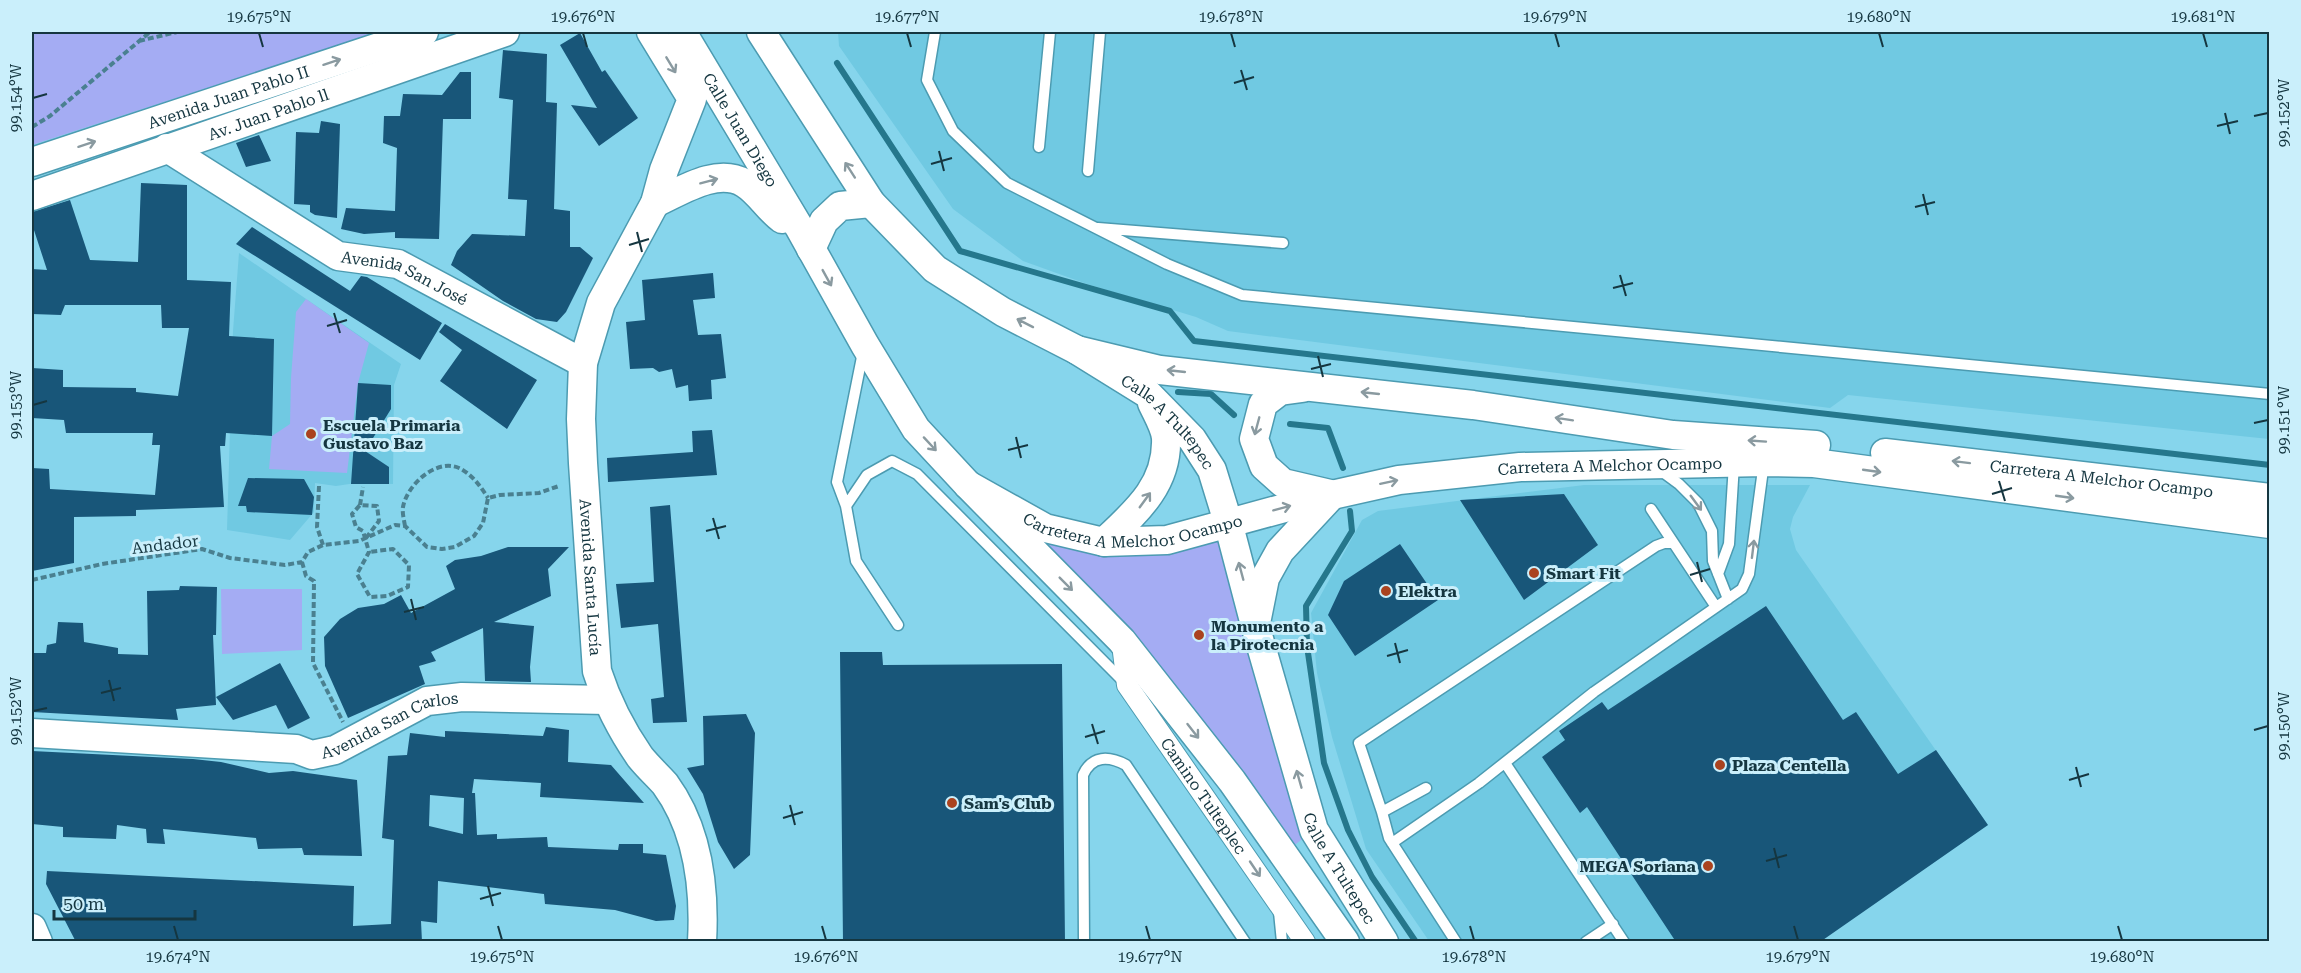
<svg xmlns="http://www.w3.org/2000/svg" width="2301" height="973" font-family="'Roboto Serif',serif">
  <rect width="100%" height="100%" fill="#86d5ec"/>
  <!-- built -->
  <path fill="#70c9e2" d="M838,32H2269V439L1848,395L1830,408L1228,331L1196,317L1087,284L1023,261L953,209L839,46Z
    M239,253L401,364L394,385L393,484L356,483L336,486L315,483L314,512L290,540L227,530L233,331Z
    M1584,485H1810L1793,517L1790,529L1796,550L1988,825L1820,941H1429L1366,849L1332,737L1317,673L1311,613L1362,520L1378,511Z"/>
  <!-- green -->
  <path fill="#a4acf3" d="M32,32H379L32,145Z
    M306,299L369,343L358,383L347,473L269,469L272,436L290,424L291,378L296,312Z
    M971,486L1097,542L1228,524L1314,830L1283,854L1095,607Z
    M221,589H302V650L222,654Z"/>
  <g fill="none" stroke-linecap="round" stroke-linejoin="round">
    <!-- stream -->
    <path stroke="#25778c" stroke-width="6" d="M837,63L960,251L1170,311L1194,341L2270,465
      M1178,392L1211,394L1234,415
      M1290,424L1328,428L1343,468
      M1350,511L1352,531L1306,606L1307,646L1324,763L1348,830L1372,877L1416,942"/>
  </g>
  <!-- building -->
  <path fill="#185679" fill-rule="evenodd" d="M580,33L602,72L605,70L638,118L599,146L571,105L597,108L560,45Z
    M503,50L547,54L546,102L557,103L554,209L570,211V247H580L593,258L566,312L557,322L536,319L503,301L451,265L457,251L472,234L525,236L527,200L508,199L513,100L499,98Z
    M460,72H471V119H443L439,239L395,238V232L364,234L341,229L346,208L395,211L397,148L383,143L384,116H400L403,94L442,95Z
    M321,121L340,124L337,218L315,215L310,212V205L294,204L296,132L319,133Z
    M259,135L271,161L246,167L236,143Z
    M141,183L187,185V280L231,282L229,336L274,339L272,436L226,433L225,446H220L224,507L136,510V516L74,517V563L32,571V468L49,469L50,489L155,495L160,445H152L153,433H66L64,420L32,418V368L63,370V387L136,388V392L178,396L189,328H162L161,305H65L61,315L32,314V269L47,270L32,224V212L70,200L90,260L138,262Z
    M252,227L350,291L361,276L367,277L442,323L420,360L236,244Z
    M713,273L715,298L693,300L698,335L721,334L726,378L711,380L712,399L689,401L688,385L676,388L672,369L659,372L653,368L630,369L626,322L645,320L642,280Z
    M445,324L537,380L507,429L440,381L462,350L439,332Z
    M358,383L391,385V409L365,451L389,467V484H351Z
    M712,430L717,475L608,482L607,458L693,452L692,431Z
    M248,478L304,479L314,497L312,515L247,512L246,506H238Z
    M1564,494L1598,545L1524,600L1460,500Z
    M670,505L687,722L653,723L651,699L664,697L658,624L621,628L616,584L654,582L650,507Z
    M1400,544L1438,600L1355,656L1328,615L1344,581Z
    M508,547H569L548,569L551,596L494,622L534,626L530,667L531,682L485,681L483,628L431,652L436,661L419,666L425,684L348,718L325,666L324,637L340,619L358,608L384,604L401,595L411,613L455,589L446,566L455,560L481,556Z
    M180,586L217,587L216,635H213L216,705L176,709L178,720L32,712V653H46L47,645L56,643L58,622L83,623L84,642L118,648V654L148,655L147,591L179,590Z
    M1766,606L1843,720L1856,712L1898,774L1936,750L1988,825L1820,942H1676L1587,807L1580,813L1542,757L1565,740L1559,731L1602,702L1608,710Z
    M840,652H882L883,665L1062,664L1065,942H843Z
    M280,663L310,718L288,729L276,705L233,720L216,697Z
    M746,714L755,733L750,855L734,869L718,842L703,794L687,768L704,765L703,716Z
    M546,727L569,730L568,762L611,765L644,803L540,797L541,783L474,779L472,793H475L477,835L497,834V839L547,837L548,847L618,850L619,844H643V853L666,855L676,906L674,920L656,921L615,910L545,904L544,894L438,881L437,923L421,921L422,942H76L46,884L47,871L354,886L353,926L391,924L394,840L382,838L388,756L407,755L410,733L445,737V731L543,736ZM430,795L464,798L463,834L429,826Z
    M32,751L193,759L221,762L269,773L293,771L357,780L362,856L304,855L302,848L258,849L256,838L163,829L165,844L147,843L146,829L117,825L116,839L63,837V827L32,824Z"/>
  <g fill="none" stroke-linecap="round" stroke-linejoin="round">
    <!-- lane casing -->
    <g stroke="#4c9bb1" stroke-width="13">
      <path id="lane" d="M935,32L927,80L953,131L1007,183L1167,264L1242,295L2270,394
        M1039,147L1050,32
        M1088,171L1100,32
        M1098,228L1283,243
        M863,352L837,482L846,506L856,561L898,625
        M1660,470L1679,484L1698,503L1712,531L1713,561L1728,599
        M846,506L867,475L892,461L917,474L1126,684
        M1651,509L1716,607
        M1718,574L1729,544L1734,464
        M1505,763L1624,942
        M1382,812L1426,788
        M1392,843L1479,783L1594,692L1742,589L1749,574L1764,462
        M1279,912L1282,942
        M1084,942L1083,775C1092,755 1109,756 1126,765L1245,942
        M1456,942L1389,838L1382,812L1359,743L1656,546L1664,543H1673
        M1586,942L1613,924"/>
    </g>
    <!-- street casing -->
    <g stroke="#4c9bb1" stroke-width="22">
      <g id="street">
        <path id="s1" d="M1122,644L1127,685L1305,942"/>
      </g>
    </g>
    <!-- secondary casing -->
    <g stroke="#4c9bb1" stroke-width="31">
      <g id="secondary">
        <path id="s2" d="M651,32L692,99L664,170L655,203L601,303L583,363L581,419L583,463L597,671C607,702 622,731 640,757C648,767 657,775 665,784C698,829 705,888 702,942"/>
        <path id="s3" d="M682,32L799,227L865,345L916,429L968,485L1122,641L1232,781L1345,942"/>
        <path id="s4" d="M761,32L871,203L935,269L1003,312L1077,350L1148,394L1192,439L1212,470L1228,522L1255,625L1314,830L1384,942"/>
        <path id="s5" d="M167,148L338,256L398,264L583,363"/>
        <path id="s6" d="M32,162L424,32"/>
        <path id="s7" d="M32,196L505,32"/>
        <path d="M655,203C680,192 716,167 744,183C759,192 768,209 782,219"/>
        <path d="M811,249L824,221L840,206L871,203"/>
        <path d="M1077,350L1160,370L1473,405L1673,435L1816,445"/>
        <path d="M1302,388L1280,391L1263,404L1254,439L1264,466L1283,483L1330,494"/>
        <path id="s8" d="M1885,453L2270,498"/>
        <path id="s9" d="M968,485L1045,528L1104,542L1167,540L1332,495L1399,480L1520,467L1764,462L1814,463L2270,524"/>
        <path d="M1104,542C1136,512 1168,485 1166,438C1165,427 1157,414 1152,403"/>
        <path d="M1257,618L1265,578L1280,551L1332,495"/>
        <path id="s10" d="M32,733L296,749L312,755L335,750L427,701L462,697L607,700"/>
        <path d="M32,928L38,942"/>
      </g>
    </g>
    <!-- path -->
    <path stroke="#4a8090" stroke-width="4" stroke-dasharray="6 3" stroke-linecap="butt" d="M139,41L177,32
      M32,127L50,116L150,32
      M319,486L317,527L323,545
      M360,505L363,487
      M405,526C404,520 402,512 403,507C407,485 436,458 459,468C472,474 481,487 488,498
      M366,538L379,521L377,506L360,505L352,514L356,527L363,531L369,552L357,574L370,597L387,596L408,587L409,565L393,549L369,552
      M302,562L306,576L314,581L313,663L343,722
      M32,580L102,564L202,549L230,558L285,565L302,562L308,552L323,545L359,541L395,525L405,526L427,547L442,549L455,547L474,536L483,523L488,498L500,495L539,493L559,486"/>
    <!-- lane -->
    <use href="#lane" stroke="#fff" stroke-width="10"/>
    <!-- street -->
    <use href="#street" stroke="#fff" stroke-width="20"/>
    <!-- secondary -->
    <use href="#secondary" stroke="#fff" stroke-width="28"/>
  </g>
  <!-- one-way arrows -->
  <defs><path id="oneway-shaft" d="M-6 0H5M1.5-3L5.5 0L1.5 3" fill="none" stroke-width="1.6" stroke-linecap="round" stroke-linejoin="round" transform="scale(1.5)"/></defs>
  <g stroke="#8a9aa0">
    <use href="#oneway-shaft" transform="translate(332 62) rotate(-18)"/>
    <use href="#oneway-shaft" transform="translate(671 65) rotate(59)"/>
    <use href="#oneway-shaft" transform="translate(87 144) rotate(-18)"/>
    <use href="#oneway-shaft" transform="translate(850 170) rotate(-123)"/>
    <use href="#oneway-shaft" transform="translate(709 181) rotate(-15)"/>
    <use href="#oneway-shaft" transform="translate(827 278) rotate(61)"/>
    <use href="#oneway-shaft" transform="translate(1025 323) rotate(-153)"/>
    <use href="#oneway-shaft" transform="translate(1176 371) rotate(-174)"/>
    <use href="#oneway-shaft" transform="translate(1370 393) rotate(-174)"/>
    <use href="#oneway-shaft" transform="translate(1564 419) rotate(-171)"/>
    <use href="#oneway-shaft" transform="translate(1257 426) rotate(105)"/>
    <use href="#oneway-shaft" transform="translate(1757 441) rotate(-176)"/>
    <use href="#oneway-shaft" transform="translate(930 444) rotate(47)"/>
    <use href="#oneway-shaft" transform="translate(1961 462) rotate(-173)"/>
    <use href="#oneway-shaft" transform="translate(1872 471) rotate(8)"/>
    <use href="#oneway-shaft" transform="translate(1389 482) rotate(-12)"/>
    <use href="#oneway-shaft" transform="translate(2065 497) rotate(8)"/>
    <use href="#oneway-shaft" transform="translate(1145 500) rotate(-54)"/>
    <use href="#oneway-shaft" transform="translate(1696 503) rotate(54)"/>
    <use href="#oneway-shaft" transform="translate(1282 508) rotate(-15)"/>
    <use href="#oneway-shaft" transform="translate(1753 549) rotate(-83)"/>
    <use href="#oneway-shaft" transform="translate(1241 571) rotate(-105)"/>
    <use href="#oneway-shaft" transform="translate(1066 584) rotate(45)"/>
    <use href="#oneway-shaft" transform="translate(1193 731) rotate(52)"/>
    <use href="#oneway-shaft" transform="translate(1299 779) rotate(-106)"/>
    <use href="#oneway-shaft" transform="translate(1255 869) rotate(56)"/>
  </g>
  <!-- ticks -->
  <path fill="none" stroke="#153640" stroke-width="2" d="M259,33L263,47M583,33L587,47M907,33L911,47M1231,33L1235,47M1555,33L1559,47M1879,33L1883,47M2203,33L2207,47M1241,70L1247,90M1234,83L1254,77M33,98L47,94M2225,113L2230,134M2254,116L2268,113M2217,126L2238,121M939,151L944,171M931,164L952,158M1923,194L1928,215M1915,207L1935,202M637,232L642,252M629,245L649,239M1620,275L1626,296M1613,288L1633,283M334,313L340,333M327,326L347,320M1318,356L1323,377M1311,369L1331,364M33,405L47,401M2254,423L2268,420M1016,437L1021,458M1008,450L1028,445M1999,481L2005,501M1992,494L2012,488M713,518L719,539M706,531L726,526M1697,562L1702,582M1690,575L1710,569M411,599L416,620M404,612L424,607M1395,643L1400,663M1387,656L1408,650M109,680L114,701M101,693L121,688M33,711L47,708M1092,724L1098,744M2254,730L2268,726M1085,737L1105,731M2076,767L2081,787M2069,780L2089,774M790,805L795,825M783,818L803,812M1774,848L1779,868M1766,861L1787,855M488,886L493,906M480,899L501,893M174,926L178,940M498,926L502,940M822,926L826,940M1146,926L1150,940M1470,926L1474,940M1794,926L1798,940M2118,926L2122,940"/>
  <!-- markers -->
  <g fill="#aa431f" stroke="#caeffb" stroke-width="2">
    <circle cx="311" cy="434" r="6"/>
    <circle cx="1534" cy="573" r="6"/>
    <circle cx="1386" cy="591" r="6"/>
    <circle cx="1199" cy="635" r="6"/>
    <circle cx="1720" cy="765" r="6"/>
    <circle cx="952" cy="803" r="6"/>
    <circle cx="1708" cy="866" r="6"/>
  </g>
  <g text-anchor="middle" stroke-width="6" stroke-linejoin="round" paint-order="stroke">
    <!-- street labels -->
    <g font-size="16" fill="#153640" stroke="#caeffb">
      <text dy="6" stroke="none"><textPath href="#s6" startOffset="207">Avenida Juan Pablo II</textPath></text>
      <text dy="6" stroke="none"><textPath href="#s7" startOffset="250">Av. Juan Pablo ll</textPath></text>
      <text dy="6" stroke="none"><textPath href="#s3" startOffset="114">Calle Juan Diego</textPath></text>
      <text dy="6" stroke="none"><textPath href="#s5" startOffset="273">Avenida San José</textPath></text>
      <text dy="6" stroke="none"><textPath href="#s4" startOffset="576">Calle A Tultepec</textPath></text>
      <text dy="6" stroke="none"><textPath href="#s9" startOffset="663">Carretera A Melchor Ocampo</textPath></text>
      <text dy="6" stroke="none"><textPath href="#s8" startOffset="218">Carretera A Melchor Ocampo</textPath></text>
      <text dy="6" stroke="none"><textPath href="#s9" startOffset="177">Carretera A Melchor Ocampo</textPath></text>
      <text transform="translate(165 544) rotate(-7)" y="6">Andador</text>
      <text dy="6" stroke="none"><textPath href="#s2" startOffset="580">Avenida Santa Lucía</textPath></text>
      <text dy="6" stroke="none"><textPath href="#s10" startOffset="366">Avenida San Carlos</textPath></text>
      <text dy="6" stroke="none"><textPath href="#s1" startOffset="176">Camino Tulteplec</textPath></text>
      <text dy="6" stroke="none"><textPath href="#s4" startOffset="1062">Calle A Tultepec</textPath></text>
    </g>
    <!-- poi labels -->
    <g font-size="16" font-weight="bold" fill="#153640" stroke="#caeffb" text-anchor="start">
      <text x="323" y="431">Escuela Primaria<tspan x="323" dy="18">Gustavo Baz</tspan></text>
      <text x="1546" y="579">Smart Fit</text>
      <text x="1398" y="597">Elektra</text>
      <text x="1211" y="632">Monumento a<tspan x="1211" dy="18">la Pirotecnia</tspan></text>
      <text x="1732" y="771">Plaza Centella</text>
      <text x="964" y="809">Sam's Club</text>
      <text x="1696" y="872" text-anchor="end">MEGA Soriana</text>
    </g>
  </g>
  <!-- border -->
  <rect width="2301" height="973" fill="none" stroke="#caeffb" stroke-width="66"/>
  <!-- scale -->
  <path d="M54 910v9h141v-9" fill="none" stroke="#153640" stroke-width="3"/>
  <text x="63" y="910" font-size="18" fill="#153640" stroke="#caeffb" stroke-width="4.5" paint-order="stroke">50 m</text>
  <rect x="33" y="33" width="2235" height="907" fill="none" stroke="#153640" stroke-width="2"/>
  <g font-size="15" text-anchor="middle" fill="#153640">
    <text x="259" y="22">19.675°N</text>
    <text x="583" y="22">19.676°N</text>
    <text x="907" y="22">19.677°N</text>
    <text x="1231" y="22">19.678°N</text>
    <text x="1555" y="22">19.679°N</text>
    <text x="1879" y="22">19.680°N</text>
    <text x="2203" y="22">19.681°N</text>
    <text transform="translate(16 98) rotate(-90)" y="5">99.154°W</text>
    <text transform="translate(2284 113) rotate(-90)" y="5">99.152°W</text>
    <text transform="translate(16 405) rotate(-90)" y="5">99.153°W</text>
    <text transform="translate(2284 420) rotate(-90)" y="5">99.151°W</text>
    <text transform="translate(16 711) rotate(-90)" y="5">99.152°W</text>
    <text transform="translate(2284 726) rotate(-90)" y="5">99.150°W</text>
    <text x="178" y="962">19.674°N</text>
    <text x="502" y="962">19.675°N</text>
    <text x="826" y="962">19.676°N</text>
    <text x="1150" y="962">19.677°N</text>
    <text x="1474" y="962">19.678°N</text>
    <text x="1798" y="962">19.679°N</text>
    <text x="2122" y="962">19.680°N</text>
  </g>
</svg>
